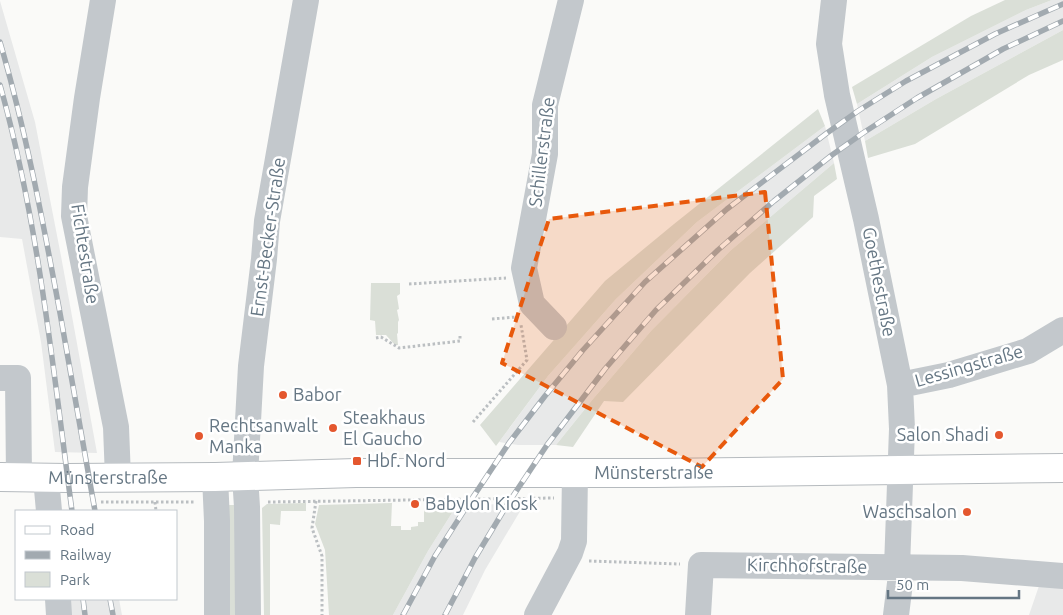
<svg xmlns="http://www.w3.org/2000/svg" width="1063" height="615" font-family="Ubuntu,sans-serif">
  <rect width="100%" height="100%" fill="#fafaf8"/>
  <!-- built -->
  <path fill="#e8e9e9" d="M1052,0H1063V30L936,99L865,141L857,104L932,57L1026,10Z
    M0,1L35,122L61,256L97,453L55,452L41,342L22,239L0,237Z
    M825,126L834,163L730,251L651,331L593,399L556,445H518L499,442L548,376L616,299L697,222Z
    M525,503L485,570L463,615H393L428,551L457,505L475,506L496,504L516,505Z
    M1041,580L1063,582V615H1029Z
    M68,599H119L122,615H71Z"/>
  <!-- green -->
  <path fill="#dadfd7" d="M1005,0H1052L1026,10L932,57L857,104L852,87L971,16Z
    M1063,30V60L1029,75L915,144L868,158L865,141L936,99Z
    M818,109L825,126L697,222L616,299L548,376L496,446L480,425L605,281L674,224Z
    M834,163L837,179L814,196L813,217L750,273L623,402L604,401L573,447L556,445L593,399L651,331L730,251Z
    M371,283H400V294L397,296L399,309L397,310L399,320L398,322V333L397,334L398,345H395L386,335H376L375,321L370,320Z
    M424,502L457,505L428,551L393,615H329L325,550L315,524L319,505L392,503L391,526H401V530H411V527L418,526V522H424Z
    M306,503V511H281L280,525L270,524V615H264L262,508L267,504Z
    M221,505H239L241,615H223Z"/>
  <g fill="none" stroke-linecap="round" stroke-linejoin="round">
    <!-- major casing -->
    <g stroke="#b5babe" stroke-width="30">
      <g id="major">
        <path id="s1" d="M0,477L67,478L215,477L356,473H654L1063,468"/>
      </g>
    </g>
    <!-- path -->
    <path stroke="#bbbfc2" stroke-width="3" stroke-dasharray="2.5 2.5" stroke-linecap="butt" d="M409,284L506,278
      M492,319L516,317
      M376,338L381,337L399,348L460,341V335
      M473,422L527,360L521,325
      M316,501L312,528L322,556V615
      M101,502H195
      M155,502L156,511
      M268,502L554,498
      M589,561L680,564"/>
    <!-- minor -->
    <path stroke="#c3c8cc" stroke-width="26" d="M103,0L87,98L75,187L74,216L116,427L118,478
      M834,0L829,44L837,95L866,219L900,385L902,429L897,567
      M554,327L532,304L524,268L545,154V105L571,0
      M0,378H18L19,477
      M900,385L949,375L1028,351L1063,330
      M215,477L217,521V615
      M46,478L49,511
      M58,599L59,615
      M248,615L247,507L245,476L251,366L264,259L267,221L306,0
      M537,615L570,553L574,541L575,473
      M698,615L701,565L962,568L1063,576
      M896,615L902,567"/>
    <!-- major -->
    <use href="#major" stroke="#fff" stroke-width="28"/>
    <!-- rail casing -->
    <g stroke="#a2aab0" stroke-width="5.5">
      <path id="rail" d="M0,42C26,131 43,222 60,313C72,379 83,445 95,511
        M0,85C39,224 53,369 72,511
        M83,599L85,615
        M110,599L113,615
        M403,615L435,556L467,506L509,443L545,396L583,350L645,282L727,209L827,133L858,111L906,81L995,34L1063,4
        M445,615L475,558L507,505L547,445L605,369L656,310L718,250L774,201L832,155L863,133L917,98L1003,49L1063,21"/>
    </g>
    <!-- rail -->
    <use href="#rail" stroke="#fff" stroke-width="4" stroke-dasharray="11" stroke-linecap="butt"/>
  </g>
  <!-- marked area -->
  <path fill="#e8590c" fill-opacity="0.2" stroke="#e8590c" stroke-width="4" stroke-dasharray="10 6" stroke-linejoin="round" d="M765,192L783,379L702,467L502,363L549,219Z"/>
  <!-- markers -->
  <g fill="#e4572e" stroke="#fff" stroke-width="2">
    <circle cx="283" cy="395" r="5"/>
    <circle cx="333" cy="428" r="5"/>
    <circle cx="999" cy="435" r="5"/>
    <circle cx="199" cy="436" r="5"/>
    <rect x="352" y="456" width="10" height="10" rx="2.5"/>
    <circle cx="415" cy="504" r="5"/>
    <circle cx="967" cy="512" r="5"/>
  </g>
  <g text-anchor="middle" stroke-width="5" stroke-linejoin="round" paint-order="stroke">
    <!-- street labels -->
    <g font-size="18" fill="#657683" stroke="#fff">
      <text transform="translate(542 152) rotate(-83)" y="6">Schillerstraße</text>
      <text transform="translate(268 237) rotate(-82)" y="6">Ernst-Becker-Straße</text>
      <text transform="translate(85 254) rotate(81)" y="6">Fichtestraße</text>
      <text transform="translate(879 282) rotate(79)" y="6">Goethestraße</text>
      <text transform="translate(969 366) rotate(-16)" y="6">Lessingstraße</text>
      <text dy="6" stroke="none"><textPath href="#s1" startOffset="654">Münsterstraße</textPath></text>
      <text dy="6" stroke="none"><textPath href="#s1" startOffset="108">Münsterstraße</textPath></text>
      <text transform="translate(807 566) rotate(1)" y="6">Kirchhofstraße</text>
    </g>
    <!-- poi labels -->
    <g font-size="18" fill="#657683" stroke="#fff" text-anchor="start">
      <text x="293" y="401">Babor</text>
      <text x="343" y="424">Steakhaus<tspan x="343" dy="21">El Gaucho</tspan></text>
      <text x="209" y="432">Rechtsanwalt<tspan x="209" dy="21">Manka</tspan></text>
      <text x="989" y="441" text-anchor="end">Salon Shadi</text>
      <text x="367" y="467">Hbf. Nord</text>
      <text x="425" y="510">Babylon Kiosk</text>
      <text x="957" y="518" text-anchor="end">Waschsalon</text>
    </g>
  </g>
  <!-- legend -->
  <rect x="15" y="510" width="162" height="90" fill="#ffffff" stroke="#c1c8cd"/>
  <rect x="25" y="526" width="25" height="8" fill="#ffffff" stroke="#c1c8cd"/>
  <text x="60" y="535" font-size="15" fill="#657683">Road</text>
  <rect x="25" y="551" width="25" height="8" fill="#a2aab0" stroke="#c1c8cd"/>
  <text x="60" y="560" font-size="15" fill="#657683">Railway</text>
  <rect x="25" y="572" width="25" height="15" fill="#dadfd7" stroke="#c1c8cd"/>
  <text x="60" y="585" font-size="15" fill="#657683">Park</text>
  <!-- scale -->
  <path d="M888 590v8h131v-8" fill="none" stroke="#657683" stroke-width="2.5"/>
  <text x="896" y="590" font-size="15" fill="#657683" stroke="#ffffff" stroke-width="4" paint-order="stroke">50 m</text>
</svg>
